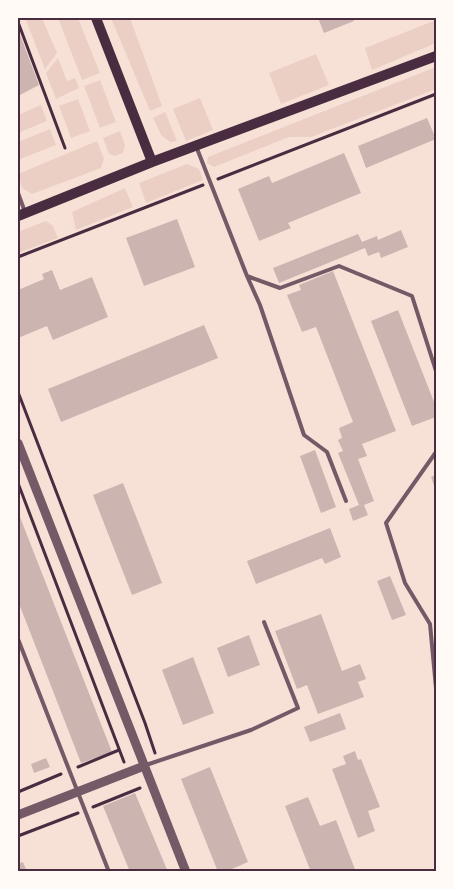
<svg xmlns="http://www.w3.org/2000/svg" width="454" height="889" font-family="'DejaVu Sans',sans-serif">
  <rect width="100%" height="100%" fill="#f7e1d7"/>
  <!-- green -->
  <path fill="#ebcfc5" d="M25,18H42L57,53L45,69Z
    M58,18H78L100,73L82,80Z
    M111,18H130L162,106L150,111Z
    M436,20V43L372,70L365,48Z
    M316,54L329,85L281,104L269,73Z
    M58,58L67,81L75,78L79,88L56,99L46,73Z
    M436,67V89L311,137H289L214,167L207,163L208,157Z
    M100,80L116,122L100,128L84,86Z
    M200,98L213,130L186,141L173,109Z
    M78,99L90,131L71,138L59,106Z
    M41,105L47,121L18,133V115Z
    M165,112L177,141L170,142L161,135L153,118Z
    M50,129L56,145L18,160V142Z
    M120,131L125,145L123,153L115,156L109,154L103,138Z
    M97,141L104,159L101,168L32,194L22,188L18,174Z
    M187,164L199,169L203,180L146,203L139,183Z
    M125,188L133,207L76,230L72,212Z
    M46,221L53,226L58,238L18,253V232Z"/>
  <!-- building -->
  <path fill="#ccb4b1" d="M318,18H352L354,21L324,33Z
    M18,29L39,85L18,96Z
    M427,118L436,139L366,168L358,146Z
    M344,153L361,193L288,223L291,228L259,241L238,189L269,176L272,183Z
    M177,219L195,267L144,286L126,238Z
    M401,230L408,247L381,258L379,252L368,256L365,248L279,283L273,268L358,234L362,242L377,236L378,240Z
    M52,270L60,290L92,277L108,317L53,340L47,326L18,338V290L44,279L42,274Z
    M333,271L396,431L362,444L367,456L358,459L374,501L364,505L368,515L353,521L349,509L359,505L338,453L343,451L338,440L342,438L339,428L353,422L316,327L302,332L287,295L301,290L299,285Z
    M398,310L436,407V417L412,426L371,321Z
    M204,325L218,358L61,422L48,389Z
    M315,450L336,507L321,513L300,456Z
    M436,474V492L431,477Z
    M123,483L162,583L132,595L93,495Z
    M18,512L112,752L81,763L18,601Z
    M330,528L341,557L325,564L322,558L256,584L247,561Z
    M390,576L406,615L392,620L377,581Z
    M321,614L342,671L360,664L366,679L358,682L364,697L318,714L307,685L297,689L275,631Z
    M249,635L260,665L228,677L217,648Z
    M193,657L214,713L183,725L162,670Z
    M340,713L346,729L310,742L304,727Z
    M355,751L358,760L361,759L380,807L368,811L375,831L358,838L332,769L346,764L343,756Z
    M46,758L50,767L34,773L31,764Z
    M210,767L248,862L225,872H218L181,779Z
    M135,793L168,872H130L103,806Z
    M308,797L320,826L336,820L356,872H337L336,870L332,872H311L285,806Z
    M23,862L27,872H18V864Z"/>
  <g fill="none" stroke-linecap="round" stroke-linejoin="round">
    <!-- path -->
    <path stroke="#4a2c40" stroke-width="3" d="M18,22L65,148
      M218,179L436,94
      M18,257L203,185
      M18,392L145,723L155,753
      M18,483L124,762
      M78,767L119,750
      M18,792L61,774
      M93,807L140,788
      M18,836L78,813"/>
    <!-- service -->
    <path stroke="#755966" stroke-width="4" d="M196,146L247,276L280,288L339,266L412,296L436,371
      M18,193L25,212
      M247,276L260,305L304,435L327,452L346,501
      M436,452L386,523L405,583L430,624L436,688
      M18,639L109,872
      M146,765L251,730L298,708L264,622"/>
    <!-- tertiary -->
    <path stroke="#755966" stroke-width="9" d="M18,443L186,872
      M18,815L144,766"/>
    <!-- secondary -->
    <path stroke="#4a2c40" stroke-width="10" d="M96,18L152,162
      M18,216L152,162L436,56"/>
  </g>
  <!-- border -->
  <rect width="454" height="889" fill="none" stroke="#fffaf5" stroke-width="38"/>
  <rect x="19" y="19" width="416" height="851" fill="none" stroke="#4a2c40" stroke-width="2"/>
</svg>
